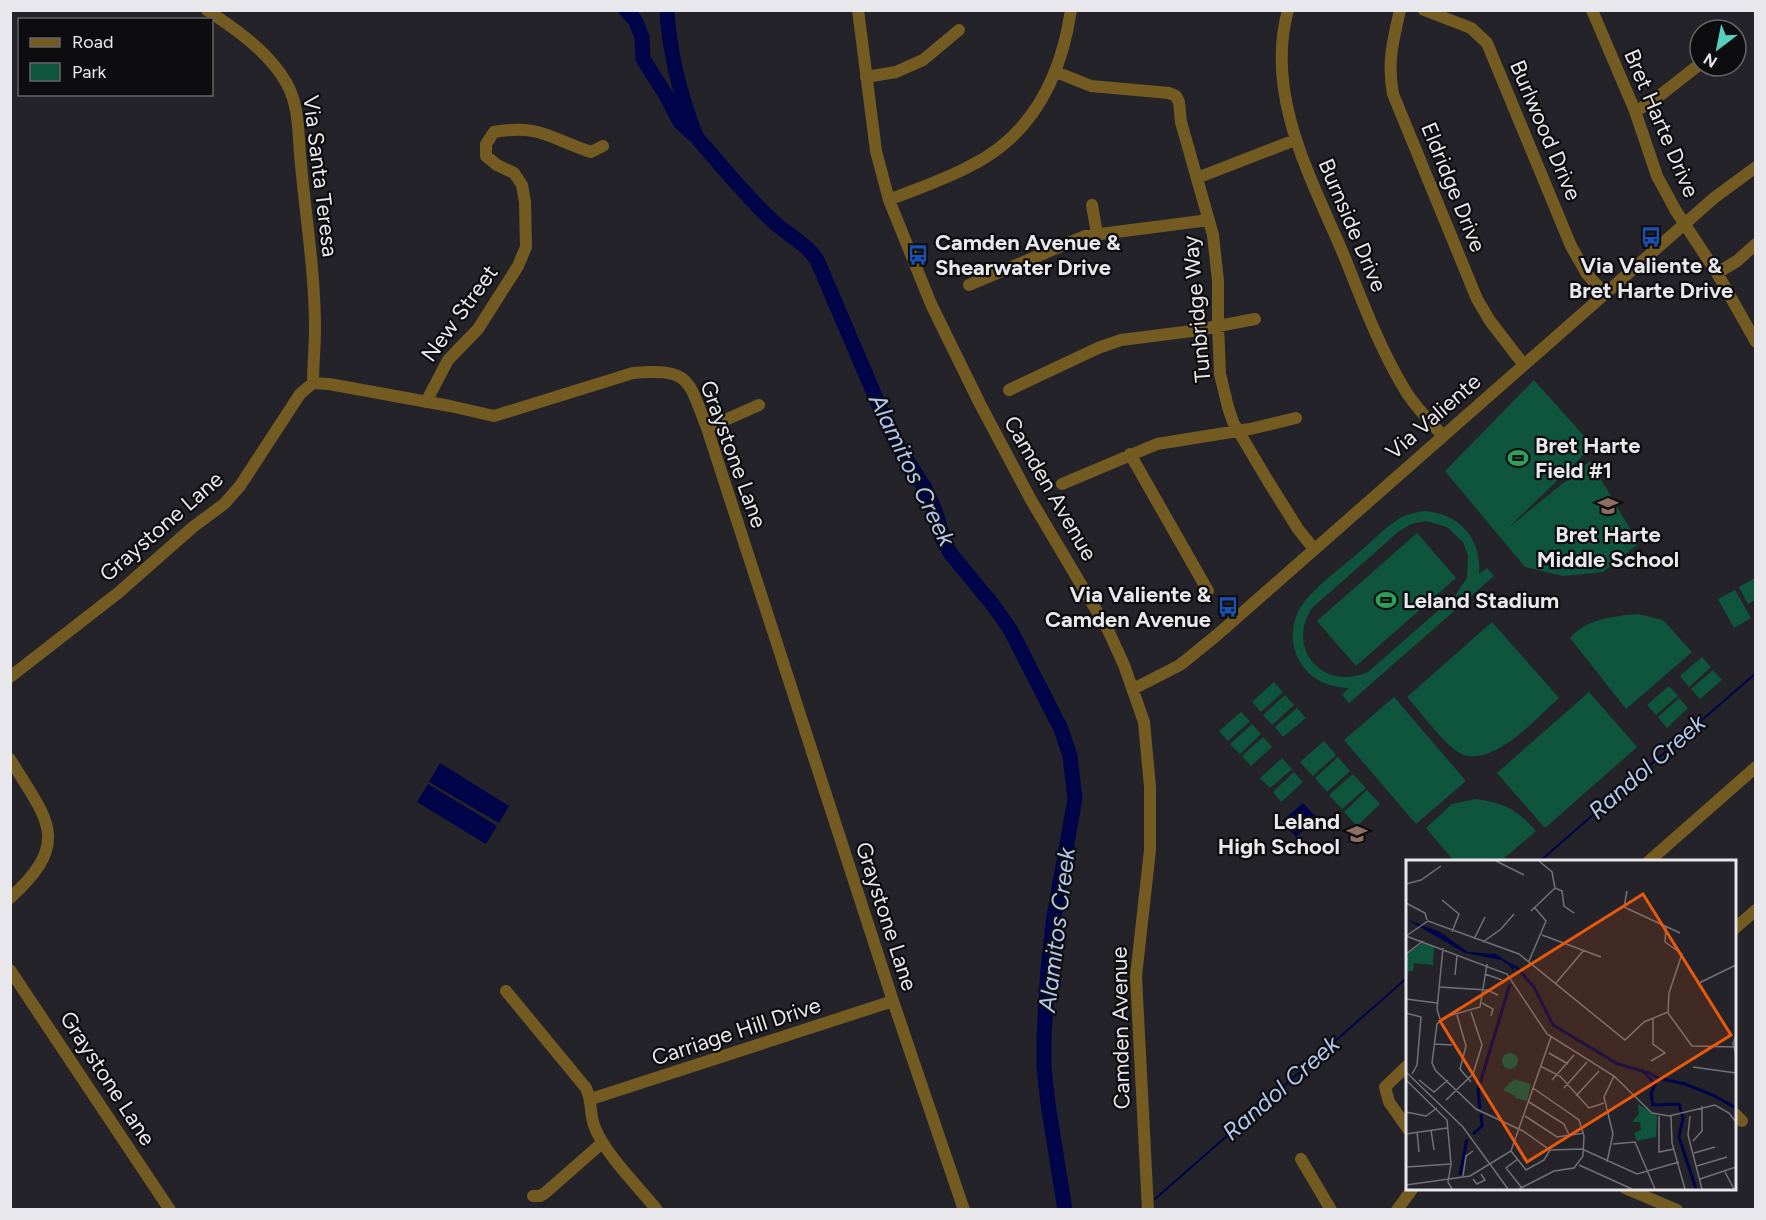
<svg xmlns="http://www.w3.org/2000/svg" width="1766" height="1220" font-family="Figtree,sans-serif">
  <rect width="100%" height="100%" fill="#242329"/>
  <!-- green -->
  <path fill="#0f553d" fill-rule="evenodd" d="M1534,380L1593,446L1507,529L1590,461L1629,527L1637,545L1603,572L1563,576L1525,567L1445,471Z
    M1425,511C1460,514 1482,539 1479,574L1487,568L1494,576L1349,703L1342,695L1349,688C1330,687 1313,681 1302,665C1291,649 1290,629 1298,612C1308,591 1345,565 1364,548C1375,539 1386,526 1399,519C1407,514 1416,512 1425,511ZM1426,521L1447,527L1463,542L1468,556L1467,578L1455,596L1368,672C1324,692 1285,649 1312,608L1398,532L1411,524Z
    M1417,533L1456,578L1356,666L1317,621Z
    M1755,578V600L1748,604L1739,587Z
    M1735,590L1751,618L1734,628L1718,599Z
    M1638,614L1663,620L1692,652L1626,709L1570,638C1586,619 1614,616 1638,614Z
    M1492,622L1559,698C1537,717 1490,772 1458,752C1440,740 1422,713 1407,697Z
    M1702,657L1711,667L1689,687L1680,676Z
    M1713,670L1722,680L1700,699L1691,689Z
    M1274,682L1283,692L1261,712L1252,702Z
    M1669,686L1678,696L1656,715L1647,705Z
    M1589,692L1637,747L1545,828L1497,773Z
    M1285,695L1294,705L1272,725L1263,715Z
    M1394,697L1466,781L1416,824L1344,740Z
    M1679,698L1688,708L1667,728L1658,717Z
    M1297,708L1306,718L1283,737L1275,727Z
    M1241,712L1250,721L1228,741L1219,731Z
    M1252,724L1261,734L1240,754L1230,744Z
    M1263,737L1272,747L1251,766L1242,756Z
    M1324,741L1336,755L1313,776L1300,762Z
    M1338,757L1350,771L1327,792L1315,778Z
    M1282,758L1292,769L1270,788L1260,778Z
    M1294,772L1303,782L1281,802L1273,792Z
    M1353,774L1366,788L1342,809L1329,795Z
    M1367,790L1380,804L1357,826L1344,812Z
    M1476,799C1504,803 1518,810 1536,831L1501,861H1454L1426,828L1452,804Z"/>
  <!-- water -->
  <path fill="#000549" d="M440,763L509,806L499,823L429,782Z
    M428,784L497,826L486,844L417,802Z
    M1303,803L1317,818L1296,837L1282,821Z"/>
  <g fill="none" stroke-linecap="round" stroke-linejoin="round">
    <!-- stream -->
    <path stroke="#000549" stroke-width="2" d="M1539,862L1756,673
      M1155,1199L1408,977"/>
    <!-- river -->
    <path stroke="#000549" stroke-width="15" d="M626,10L635,20L642,37L643,59L666,95L680,122L693,134
      M667,10C669,51 680,93 694,131L698,139C723,167 747,198 775,223C790,237 805,242 817,260L887,424L904,456L925,488L936,513L944,542L951,554L993,605L1010,629L1061,729L1070,756L1075,799L1054,916L1048,968L1044,1037V1068L1048,1104L1065,1210"/>
    <!-- minor -->
    <path stroke="#745b21" stroke-width="12" d="M207,10C237,30 270,53 287,84C300,107 298,139 301,165C306,219 315,274 315,329C315,347 313,365 313,383
      M858,10L876,151L889,200L931,304L980,404L1031,500L1108,630L1124,665L1144,722L1150,787V850L1136,976L1148,1210
      M1288,10C1264,97 1313,181 1345,258C1363,303 1380,349 1405,390C1415,407 1430,421 1443,436
      M1400,10C1393,41 1387,63 1393,94L1477,299L1490,321L1524,365
      M1424,10L1471,28L1487,43L1571,246L1587,274L1605,294
      M1592,10L1635,111L1657,176L1676,211L1717,273L1756,342
      M1056,72L1091,86L1169,93L1176,96L1179,102L1181,122L1213,235L1218,281V325L1220,374L1228,407L1233,422L1268,481L1298,529L1314,549
      M866,77L896,72L923,60L959,30
      M1635,111L1649,104L1700,64
      M1197,178L1295,140
      M889,200C916,189 944,180 970,166C1033,135 1061,77 1071,10
      M1092,205L1097,234
      M1717,273L1737,261L1756,244
      M969,285L1085,236L1209,220
      M1009,390L1098,348L1121,340L1192,331L1255,319
      M426,402L448,360L478,329L518,266L526,247L525,202L522,185L514,173L497,165L486,156V144L494,132C540,124 551,139 591,152L603,146
      M707,428L759,405
      M1130,454L1208,591
      M1062,484L1157,444L1250,429L1296,418
      M10,677L118,593L193,527L224,504L240,486L300,394L313,383L329,384L450,406L494,416L633,373C691,368 688,380 707,428L893,1001L964,1210
      M1133,689L1180,665L1217,635L1714,198L1756,167
      M10,759C47,820 73,841 10,898
      M1648,862L1756,767
      M1734,929L1756,910
      M10,970L170,1210
      M506,991L586,1088C593,1103 589,1114 595,1128C606,1155 638,1186 657,1210
      M1408,1065L1385,1087L1389,1102L1408,1129
      M591,1099L893,1001
      M1734,1113L1742,1121
      M1301,1159L1331,1210
      M1625,1188L1677,1210
      M533,1196H540L545,1193L602,1143
      M1397,1210L1413,1188"/>
  </g>
  <!-- icons -->
  <defs>
    <g id="bus-bare" transform="scale(1.62)"><path d="M-5-6H5V4H4V6H2V4H-2V6H-4V4H-5ZM-3.5-4V0h7V-4ZM-3.5 1.2v1.5H-2V1.2ZM2 1.2v1.5H3.5V1.2Z" fill="#1a4fb4" stroke="#0d0c0f" stroke-width="2.5" paint-order="stroke"/></g>
    <g id="stadium-bare" transform="scale(1.62)"><path d="M0-5a6.5 5 0 1 0 0 10a6.5 5 0 1 0 0-10ZM-3.5-1.8h7v3.6h-7Z" fill="#2e9e5b" stroke="#0d0c0f" stroke-width="2.5" paint-order="stroke"/></g>
    <g id="school-bare" transform="scale(1.62)"><path d="M0-5L7-2L0 1L-7-2ZM-4 1L0 2.5L4 1V4Q0 6-4 4Z" fill="#8d6e63" stroke="#0d0c0f" stroke-width="2.5" paint-order="stroke"/></g>
  </defs>
  <g fill-rule="evenodd">
    <use href="#bus-bare" x="1651" y="237"/>
    <use href="#bus-bare" x="918" y="255"/>
    <use href="#stadium-bare" x="1518" y="458"/>
    <use href="#school-bare" x="1608" y="506"/>
    <use href="#stadium-bare" x="1386" y="600"/>
    <use href="#bus-bare" x="1228" y="607"/>
    <use href="#school-bare" x="1357" y="834"/>
  </g>
  <g text-anchor="middle" stroke-width="4.5" stroke-linejoin="round" paint-order="stroke">
    <!-- street labels -->
    <g font-size="22" fill="#e8e7ec" stroke="#0d0c0f">
      <text transform="translate(1662 123) rotate(67)" y="8">Bret Harte Drive</text>
      <text transform="translate(1546 130) rotate(67)" y="8">Burlwood Drive</text>
      <text transform="translate(321 176) rotate(83)" y="8">Via Santa Teresa</text>
      <text transform="translate(1454 187) rotate(68)" y="8">Eldridge Drive</text>
      <text transform="translate(1353 225) rotate(67)" y="8">Burnside Drive</text>
      <text transform="translate(1196 309) rotate(-95)" y="8">Tunbridge Way</text>
      <text transform="translate(459 313) rotate(-54)" y="8">New Street</text>
      <text transform="translate(1433 416) rotate(-41)" y="8">Via Valiente</text>
      <text transform="translate(734 454) rotate(70)" y="8">Graystone Lane</text>
      <text transform="translate(1051 488) rotate(60)" y="8">Camden Avenue</text>
      <text transform="translate(161 526) rotate(-41)" y="8">Graystone Lane</text>
      <text transform="translate(887 916) rotate(72)" y="8">Graystone Lane</text>
      <text transform="translate(1120 1028) rotate(-91)" y="8">Camden Avenue</text>
      <text transform="translate(736 1031) rotate(-18)" y="8">Carriage Hill Drive</text>
      <text transform="translate(108 1078) rotate(57)" y="8">Graystone Lane</text>
    </g>
    <!-- poi labels -->
    <g font-size="22" font-weight="bold" fill="#e8e7ec" stroke="#0d0c0f" text-anchor="start">
      <text x="935" y="250">Camden Avenue &amp;<tspan x="935" dy="25">Shearwater Drive</tspan></text>
      <text x="1651" y="273" text-anchor="middle">Via Valiente &amp;<tspan x="1651" dy="25">Bret Harte Drive</tspan></text>
      <text x="1535" y="453">Bret Harte<tspan x="1535" dy="25">Field #1</tspan></text>
      <text x="1608" y="542" text-anchor="middle">Bret Harte<tspan x="1608" dy="25">Middle School</tspan></text>
      <text x="1211" y="602" text-anchor="end">Via Valiente &amp;<tspan x="1211" dy="25">Camden Avenue</tspan></text>
      <text x="1403" y="608">Leland Stadium</text>
      <text x="1340" y="829" text-anchor="end">Leland<tspan x="1340" dy="25">High School</tspan></text>
    </g>
    <!-- water labels -->
    <g font-size="24" font-style="italic" fill="#b2c8ef" stroke="#0d0c0f">
      <text transform="translate(912 470) rotate(64)" y="8">Alamitos Creek</text>
      <text transform="translate(1647 767) rotate(-41)" y="8">Randol Creek</text>
      <text transform="translate(1057 930) rotate(-83)" y="8">Alamitos Creek</text>
      <text transform="translate(1281 1088) rotate(-41)" y="8">Randol Creek</text>
    </g>
  </g>
  <!-- overview -->
  <g transform="translate(1406 860)">
    <rect width="330" height="330" fill="#242329"/>
    <path d="M17,83L28,86L27,105L8,103L7,111L0,112V94ZM96 201a8 8 0 1 1 16 0a8 8 0 1 1-16 0ZM108,219L125,224L121,241L109,238L111,231L109,236L97,230ZM232,244L251,256L250,277L231,281L228,273L235,270L234,262H226L233,254Z" fill="#0f553d"/>
    <path d="M0,59L34,72L62,92L90,94L106,105L109,115L104,106L95,100L59,93Z" fill="#000549"/>
    <path fill="none" stroke="#000549" stroke-width="3" d="M103,104L111,108L128,127L147,165L212,204L237,211L249,224L245,234L247,245L273,244L277,258L273,277L290,329M240,211L252,218L279,224L307,235L330,248M74,249L72,230L104,124M67,274L76,266L75,254M54,315L61,279"/>
    <path fill="none" stroke="#727177" stroke-width="1.5" d="M90,1L118,15M0,24L15,20L35,6M149,28L156,31L158,46L168,53M221,31L218,47L274,73M36,40L53,54L46,72M0,43L19,53L21,60M125,51L149,28L146,12L133,1M136,75L195,97M0,76L22,61L113,94L219,180L238,162L262,152L263,133L276,94L259,82L260,67M0,76L101,114L141,174L208,216L246,253L263,256L309,245L323,253L330,262M68,79L79,57M77,82L95,69L108,54M0,94L17,81M123,101L140,61L129,48M81,104L74,147L39,157L31,164L26,203L30,211L70,249L117,271L144,290L176,289L231,314L273,302M79,114L96,120M49,115L51,96M150,123L178,90M293,123L330,105M33,127L81,130L92,135M0,139L31,143M76,143L87,149L85,156M0,153L15,157L11,205L6,214M262,153L286,186L330,187M51,155L60,186L54,209L65,222M34,159L31,149L37,88M330,176L327,183L330,196M28,184L46,185M143,193L162,204M245,201L259,193L247,184V159M134,206L154,216L183,248L198,243M287,207L330,213M0,212L57,267L102,329M0,220L41,260L45,304L42,322L46,329M13,220L28,232L42,220M146,220L168,195M158,228L181,202M170,236L193,211M40,240L67,214L76,185L65,152M123,242L158,264L163,275M0,252L20,256L31,248M119,256L151,277L178,273M253,256V292L268,289M265,256L266,283L279,329M284,256L282,275L296,329M25,270L28,290M11,272L13,292M0,274L41,268M287,281L296,271V246M207,284L229,282L249,329M105,291L120,310L138,300L144,290M288,293L309,287M112,299L100,308L116,328M201,302L207,274L198,237L208,216M173,305L226,329M291,306L321,297M0,307L45,304M319,312L328,329M57,316L60,296L67,291M67,319L71,324L79,320L75,314M294,319L330,307M0,325L64,316L105,291L145,177M113,329L148,311L168,308L177,296L178,276L173,260L127,228"/>
    <path fill="#e8590c" fill-opacity="0.15" stroke="#e8590c" stroke-width="3" d="M237,34L325,175L121,302L34,161Z"/>
    <rect width="330" height="330" fill="none" stroke="#e8e7ec" stroke-width="3"/>
  </g>
  <!-- border -->
  <rect width="1766" height="1220" fill="none" stroke="#e8e7ec" stroke-width="24"/>
  <!-- legend -->
  <rect x="18" y="18" width="195" height="78" fill="#0d0c0f" stroke="#656467" stroke-width="1.5"/>
  <rect x="30" y="38" width="30" height="9" fill="#745b21" stroke="#656467" stroke-width="1.5"/>
  <text x="72" y="48" font-size="18" fill="#e8e7ec">Road</text>
  <rect x="30" y="63" width="30" height="18" fill="#0f553d" stroke="#656467" stroke-width="1.5"/>
  <text x="72" y="78" font-size="18" fill="#e8e7ec">Park</text>
  <!-- north arrow -->
  <g transform="translate(1718 48) rotate(212)"><circle r="28" fill="#0d0c0f" stroke="#656467" stroke-width="1.5"/>
  <path d="M0-4.5L10 22L0 15L-10 22Z" fill="#5acebc"/>
  <text y="-9" font-size="16" font-weight="bold" text-anchor="middle" fill="#e8e7ec">N</text>
  </g>
</svg>
